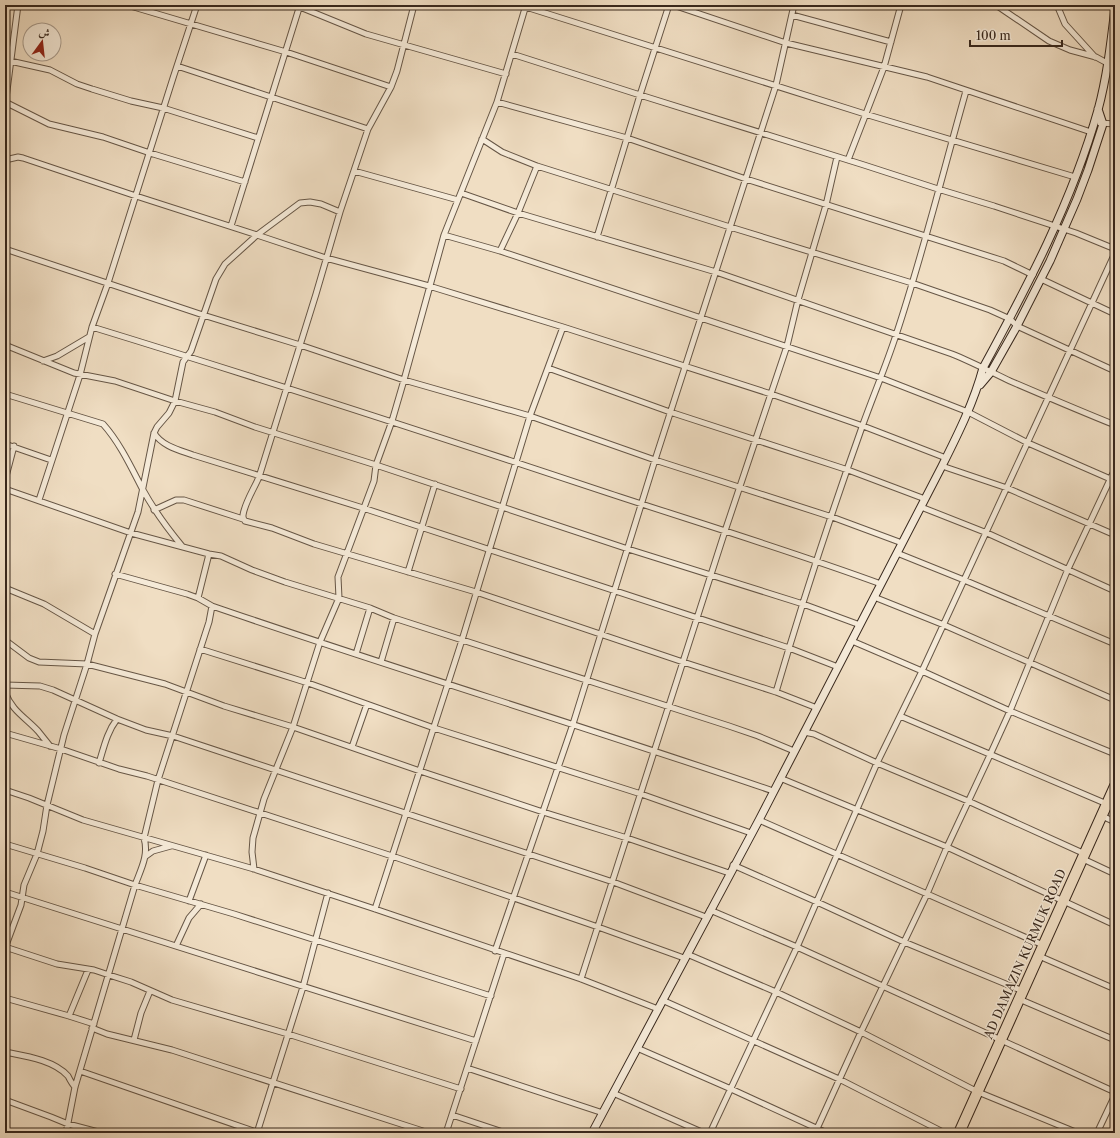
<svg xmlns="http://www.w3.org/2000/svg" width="1120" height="1138" font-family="'Libre Caslon Text',Amiri,serif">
  <rect width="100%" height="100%" fill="#f0dec3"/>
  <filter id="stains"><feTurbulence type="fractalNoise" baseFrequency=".005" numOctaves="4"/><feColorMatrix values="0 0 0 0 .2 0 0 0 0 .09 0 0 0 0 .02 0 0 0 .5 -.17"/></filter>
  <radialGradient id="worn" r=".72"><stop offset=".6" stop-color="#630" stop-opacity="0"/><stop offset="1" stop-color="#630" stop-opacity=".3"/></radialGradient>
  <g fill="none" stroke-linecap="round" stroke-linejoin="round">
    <!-- street casing -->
    <g stroke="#665646" stroke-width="7">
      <path id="street" d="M127,5L286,52L391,87
        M295,5L366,34L506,74
        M414,5L397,71L391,87L368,129L340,212L316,294L259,477C254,489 245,502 243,515C243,518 243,518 245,521L272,528L314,544L476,592L683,662L776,692L817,708
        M673,5L786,43L927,77L1091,132
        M996,5L1049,41L1070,50L1096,57L1107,63L1115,64
        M1057,5L1065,24L1095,57
        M526,7L865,114L1075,177
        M792,15L891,42
        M512,54L640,95L864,165L938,189L994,206L1076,233L1115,249
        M10,61L50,70L77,84L92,89L131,101L163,108L258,138
        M177,66L368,129
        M5,102L49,124L103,137L150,153L245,182
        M497,102L627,138L746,179L1004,261L1033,275
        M5,106L18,5
        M1100,123L1115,124
        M482,139L502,152L537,166L730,227L912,283L990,310L1010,319L1017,326L1115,371
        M5,160L18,157L23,158L136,196L257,235L326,258L429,286L563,327L771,394L863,426L946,458
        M848,160L884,67L901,5
        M354,171L458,200
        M461,193L518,213L716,272L952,354C972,362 991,372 1010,381C1045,396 1080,411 1115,425
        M231,226L300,5
        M444,235L500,251L881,378L968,412L1028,443L1115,481
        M597,237L640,95L669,5
        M5,249L203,315L300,345L404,380L530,416L655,460L832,517L902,543
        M500,251L518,213L537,166
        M1041,279L1115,314
        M92,327C265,380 437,436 608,493C699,523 791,551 881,584
        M5,345L74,373L115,381L175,401L215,412L255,427L376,465L628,549L803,604L860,625
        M43,361L57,356L89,337
        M548,368L670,412L848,470L925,499
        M5,394L103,424C120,443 131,467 143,490C154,510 167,528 182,546
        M154,433C162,446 179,450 193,455L363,508L789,648L838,667
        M5,444L51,460
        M942,466L1007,488L1115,535
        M5,480L14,446
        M5,489L131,533L209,554L221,556L252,570L285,582L370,608L394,618L729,726L758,736L794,751
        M39,500L80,375L92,327L108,283L173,78L197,5
        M921,507L987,533L1115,591
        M154,510L176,500H184L243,519
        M897,553L964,580L1115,644
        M408,572L435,484
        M115,574L187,594L198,598L212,606C398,670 587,727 773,791
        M5,588L44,604L95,634
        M874,597L944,625L1115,700
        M198,598L209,554
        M5,640L29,658L39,662L87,664L165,684L224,706L293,727L420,771L543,812L627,838L729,873
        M852,641L922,671L1115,253
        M200,649L308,683L434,728L641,794L751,833
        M356,654L370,608
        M381,662L394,618
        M5,685L40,686L53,690L117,719L146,730L173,736L613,882L706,917
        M5,692C12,711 25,717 38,731C42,736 46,741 50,746
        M776,692C802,603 831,514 862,427C873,396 886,366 896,335C923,254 943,172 966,91
        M900,716L1107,804
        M804,732L814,734L877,763L968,801L1085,854
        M5,733L61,749L119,769L147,776L392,856L598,927L684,958
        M352,747L367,704
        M99,763C104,747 107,732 117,719
        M780,778L947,847L1115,925
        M5,790L29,798L83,820L254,869L375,909L581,979L658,1009
        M1102,816L1115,822
        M759,820L1043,945
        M5,844L85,868L135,885L234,914L491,996
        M146,856L153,851L171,846
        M1083,859L1115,874
        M733,865L817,902L904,942L1023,991
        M254,869L252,852L253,838L264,799L293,727L320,642L339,598L338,577L374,481L376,465L392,421L404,380L444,235L497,102L526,5
        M5,892L476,1041
        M189,901L206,855
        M375,909L462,640L530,416L563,327
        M710,910L797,947L1115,1092
        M176,946L189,918L201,904
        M5,947L57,964L94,970L109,975L131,982L172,1000L288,1034L461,1089
        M5,948L21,905L24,885L37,854L43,831L47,805L64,735L87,664L95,634L138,512L154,433L157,427L169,413L175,401L183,362L191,351L216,279L225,264L257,235L300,203L310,202L321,204L340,212
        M495,951L573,724L655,460L776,85L794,5
        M687,954L776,992L861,1032L978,1092L1078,1133
        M1039,956L1115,989
        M581,979L725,531L787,346L798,300L826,205L837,157
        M5,998L69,1016L94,1024
        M1019,999L1115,1040
        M662,1000L839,1079L945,1133
        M69,1016L88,970
        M92,1028L107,1034L172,1050L429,1133
        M134,1040L141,1013L150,991
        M637,1048L731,1089L827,1133
        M5,1052C25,1056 54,1060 68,1076C70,1080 72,1084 75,1087
        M467,1068L603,1113
        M80,1071L259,1133
        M613,1093L704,1133
        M5,1100L51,1117L68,1124L102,1133
        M452,1115L506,1133
        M66,1133L75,1087L135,885C141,869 149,855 144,838L158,780L209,622L212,606
        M257,1133L303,987L328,893
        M446,1133L504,954
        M710,1133L797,947L877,763L922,671L1010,711L1115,754
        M815,1133L861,1032L927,894L947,847L990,755L1010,711L1068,569L1115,469
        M1097,1133L1115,1095"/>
    </g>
    <!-- secondary casing -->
    <g stroke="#38281d" stroke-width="9">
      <path id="secondary" d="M980,385L991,372L1017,326L1050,261L1077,199L1088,170L1103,124L1098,109
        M592,1133L759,820L942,466C958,434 974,402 983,368C1028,285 1072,202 1098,110C1107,77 1111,42 1115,8"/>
    </g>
    <!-- highway casing -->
    <g stroke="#38281d" stroke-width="12">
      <path id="highway" d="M959,1133L1115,786"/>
    </g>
    <!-- street -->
    <use href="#street" stroke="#f5ead8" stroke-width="5"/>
    <!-- secondary -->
    <use href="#secondary" stroke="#f5ead8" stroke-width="7"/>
    <!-- highway -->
    <use href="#highway" stroke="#f0dec3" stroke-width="10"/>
  </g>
  <g text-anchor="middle" stroke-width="3" stroke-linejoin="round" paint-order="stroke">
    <!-- street labels -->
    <g font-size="12" fill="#38281d" stroke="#f5ead8">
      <text transform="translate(1025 954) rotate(-66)" y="4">AD DAMAZIN KURMUK ROAD</text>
    </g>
  </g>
  <!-- margin -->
  <rect width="1120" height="1138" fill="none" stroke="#f0dec3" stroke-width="20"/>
  <rect x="6" y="6" width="1108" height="1126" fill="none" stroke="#38281d" stroke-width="2"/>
  <rect x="10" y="10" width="1100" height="1118" fill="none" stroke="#38281d"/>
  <!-- north arrow -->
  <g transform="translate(42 42) rotate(15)"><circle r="19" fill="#f5ead8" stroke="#a99c8d"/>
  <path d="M0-3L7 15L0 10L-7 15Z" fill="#8f2418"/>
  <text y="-6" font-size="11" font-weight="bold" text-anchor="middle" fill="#38281d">ش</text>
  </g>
  <!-- scale -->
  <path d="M970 40v6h92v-6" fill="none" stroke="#38281d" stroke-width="2"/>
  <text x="976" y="40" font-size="12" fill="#38281d" stroke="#f5ead8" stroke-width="3" paint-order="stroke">100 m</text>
  <rect width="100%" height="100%" filter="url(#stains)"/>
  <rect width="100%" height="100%" fill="url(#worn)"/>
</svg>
